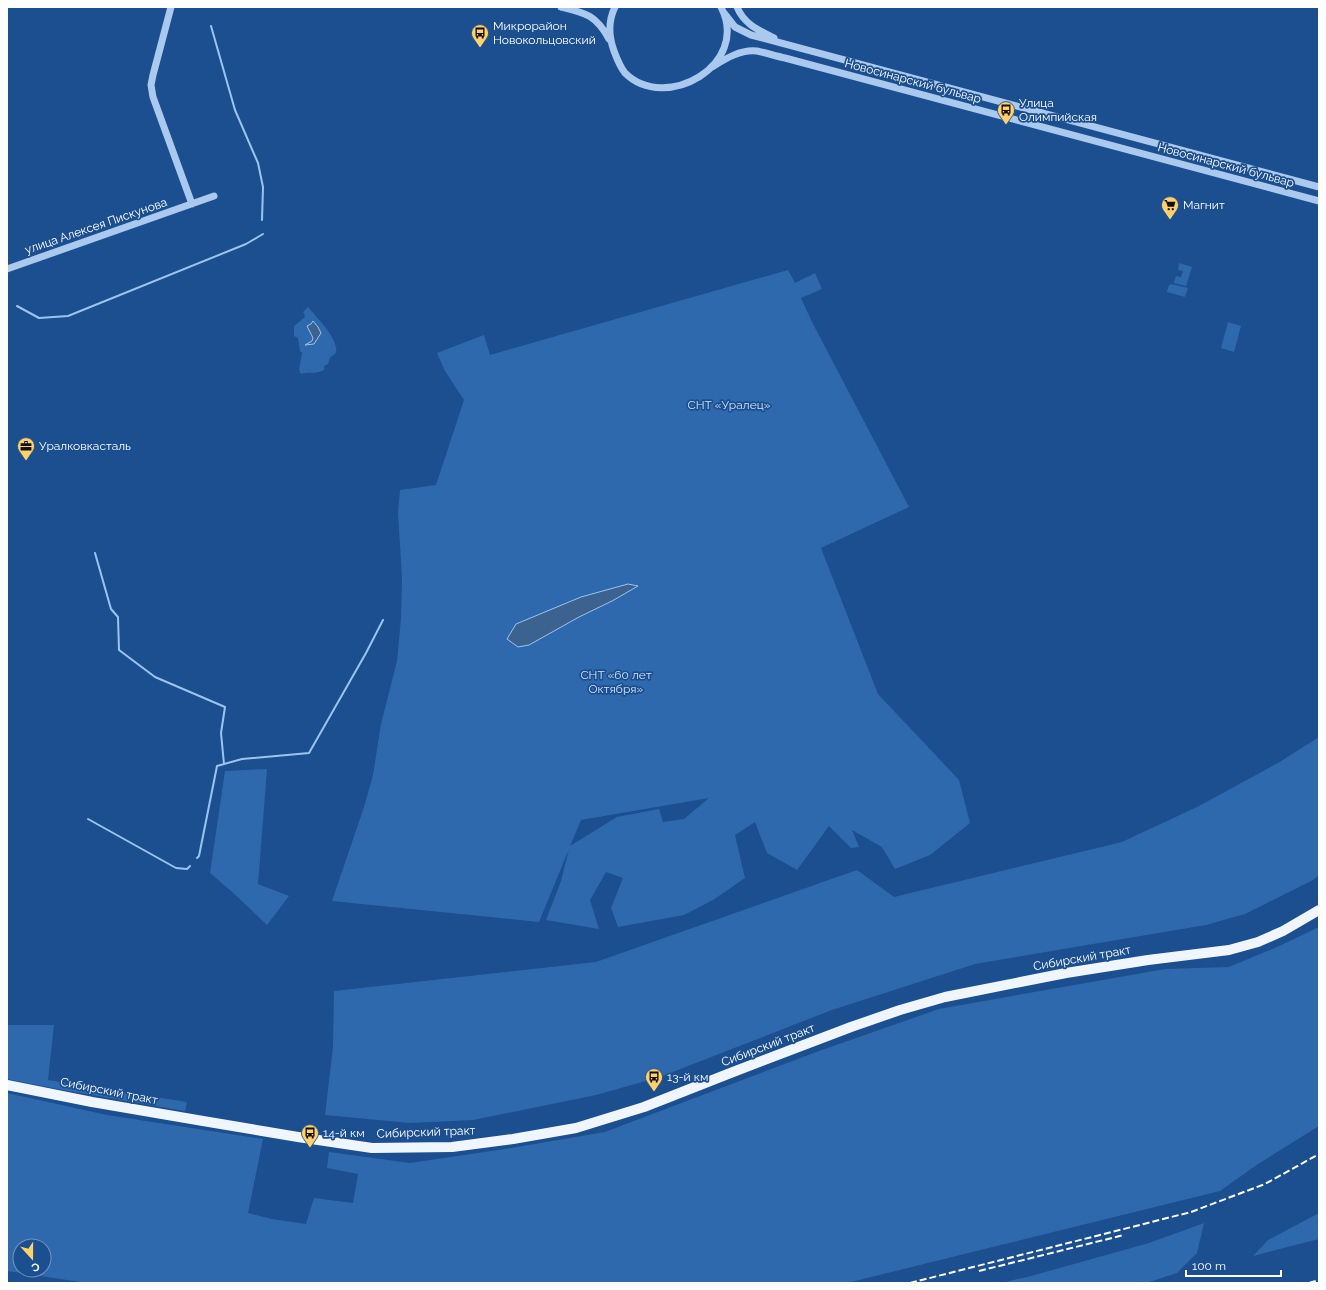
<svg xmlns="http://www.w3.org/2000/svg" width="1326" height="1290" font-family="Raleway,sans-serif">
  <rect width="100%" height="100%" fill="#1b4f8f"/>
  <!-- green -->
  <path fill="#2e69ad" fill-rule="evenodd" d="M1179,263L1192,267L1186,286L1174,283L1176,276L1181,277L1183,271L1178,270Z
    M788,270L795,283L815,273L822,289L801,298L812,322L909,507L821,548L878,694L959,780L970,823L930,855L895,869L882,847L852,830L859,847L851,848L829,826L797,870L767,853L755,822L735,835L745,878L713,900L684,915L618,927L611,908L623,878L606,872L590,900L599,929L546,920L561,881L569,849L539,922L332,901L364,807L373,775L381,724L397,661L401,618L402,578L398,513L400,490L436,485L464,400L445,371L437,353L484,335L490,355ZM709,798L684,819L663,822L659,809L617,817L570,846L581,820Z
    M1171,284L1188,288L1185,297L1167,292L1169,285H1170Z
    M308,307C316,317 339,339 336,352C335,355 332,355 330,358C329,360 329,362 328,364L324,366V370C314,375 311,371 301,374L299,370L302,353L300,351L298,338L294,336V326L305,317L303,312Z
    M1228,322L1241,326L1234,352L1221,348Z
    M1319,737V875L1313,880L1245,914L1206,925L975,964L832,1010L660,1077L596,1095L473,1120L410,1123L325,1115L333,1047L334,991L596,962L857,870L894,897L1122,842L1199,806L1278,763Z
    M267,769L258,884L289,896L267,925L231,891L210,873L225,771Z
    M1319,927V1126L1258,1164L1220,1191L847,1283H87L7,1271V1093L107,1115L263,1139L248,1213L272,1219L306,1224L314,1198L353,1203L358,1174L327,1168L329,1152L410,1163L505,1149L605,1132L819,1051L939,1009L1165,969L1229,967L1277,947ZM20,1246H44V1270H20Z
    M7,1025H54L48,1080L187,1102L185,1111L63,1090L7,1079Z
    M1319,1213V1239L1253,1256L1268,1240Z
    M1204,1223L1197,1253L1177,1273L1146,1283H1001L1031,1276L1149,1243Z"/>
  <!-- water -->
  <path fill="#3c6290" stroke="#9cc4f0" d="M313,321L318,327L321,333L314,344L305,345L312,341L313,338L307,326L311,324Z
    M628,584L638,586L612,601L579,617L529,645L518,647L507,639L516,624L581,597Z"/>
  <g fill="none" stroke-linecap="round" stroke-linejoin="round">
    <!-- stream -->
    <path stroke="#9cc4f0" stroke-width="2" d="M211,26L235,110L258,163L263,187L262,220
      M17,306L39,318L68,316L246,244L263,234
      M95,553L111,609L118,617L119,650L155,677L225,707L221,733L224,764
      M88,819L176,868L187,869L190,866
      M197,858L199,856L217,766L242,759L309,753L366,653L383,620"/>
    <!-- minor -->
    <path stroke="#a9c9ee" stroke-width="7" d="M171,7L153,75L151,85L153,97L192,204
      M561,7C586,13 596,15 609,39
      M615,7C608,21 609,37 614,51C617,59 620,67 625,73C665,113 751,65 721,7
      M737,7C744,24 758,30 774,38
      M724,13L735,27L751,35L1319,187
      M712,67C725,59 741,49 757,51C766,53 776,56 785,58L1319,201
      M7,269L214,196"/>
    <!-- major -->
    <path stroke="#f0f6ff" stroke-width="10" d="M7,1085L92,1102L203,1121L298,1137L372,1148L452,1147L513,1139L576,1128L644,1107L733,1072L851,1027L900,1010L945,997L1066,973L1148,960L1229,950L1258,942L1283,931L1319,910"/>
    <!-- rail -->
    <path stroke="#fff" stroke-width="2" stroke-dasharray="7 3" stroke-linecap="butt" d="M979,1271L1124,1235
      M910,1283L1191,1212L1265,1184L1319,1154
      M1309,1283L1319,1280"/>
  </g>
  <!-- icons -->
  <defs>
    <g id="bus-pin" transform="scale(0.9)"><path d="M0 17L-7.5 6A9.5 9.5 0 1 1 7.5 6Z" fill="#ffd166" stroke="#1b4f8f"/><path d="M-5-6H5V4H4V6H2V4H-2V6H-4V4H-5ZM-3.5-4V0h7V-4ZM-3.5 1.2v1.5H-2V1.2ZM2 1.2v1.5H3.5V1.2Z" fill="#111"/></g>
    <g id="supermarket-pin" transform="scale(0.9)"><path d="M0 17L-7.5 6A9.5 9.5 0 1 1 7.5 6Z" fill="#ffd166" stroke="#1b4f8f"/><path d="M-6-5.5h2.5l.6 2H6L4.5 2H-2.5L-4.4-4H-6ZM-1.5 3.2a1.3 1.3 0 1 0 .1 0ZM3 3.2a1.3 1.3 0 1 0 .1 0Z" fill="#111"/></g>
    <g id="office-pin" transform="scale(0.9)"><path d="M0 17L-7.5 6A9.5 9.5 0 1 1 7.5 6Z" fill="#ffd166" stroke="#1b4f8f"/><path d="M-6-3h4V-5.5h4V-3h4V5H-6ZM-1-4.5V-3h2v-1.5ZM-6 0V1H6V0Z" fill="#111"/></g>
  </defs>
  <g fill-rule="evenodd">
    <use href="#bus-pin" x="480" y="33"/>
    <use href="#bus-pin" x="1006" y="110"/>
    <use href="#supermarket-pin" x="1170" y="205"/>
    <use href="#office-pin" x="26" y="446"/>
    <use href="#bus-pin" x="654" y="1077"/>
    <use href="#bus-pin" x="310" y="1133"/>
  </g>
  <g text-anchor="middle" stroke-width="3.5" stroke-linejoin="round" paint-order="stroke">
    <!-- poi labels -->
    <g font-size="12" fill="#fff" stroke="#1b4f8f" text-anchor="start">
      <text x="493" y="30">Микрорайон<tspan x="493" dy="14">Новокольцовский</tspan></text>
      <text x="1019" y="107">Улица<tspan x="1019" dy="14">Олимпийская</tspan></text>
      <text x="1183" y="209">Магнит</text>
      <text x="39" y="450">Уралковкасталь</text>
      <text x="667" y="1081">13-й км</text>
      <text x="323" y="1137">14-й км</text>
    </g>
    <!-- street labels -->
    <g font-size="12" fill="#fff" stroke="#1b4f8f">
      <text transform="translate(913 81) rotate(15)" y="4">Новосинарский бульвар</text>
      <text transform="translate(1226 165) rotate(15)" y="4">Новосинарский бульвар</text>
      <text transform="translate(96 226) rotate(-19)" y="4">улица Алексея Пискунова</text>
      <text transform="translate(1082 958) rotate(-10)" y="4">Сибирский тракт</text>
      <text transform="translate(768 1045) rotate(-21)" y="4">Сибирский тракт</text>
      <text transform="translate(109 1091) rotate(11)" y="4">Сибирский тракт</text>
      <text transform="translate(426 1132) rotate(-2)" y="4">Сибирский тракт</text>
    </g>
    <!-- park labels -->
    <g font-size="12" fill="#cfe3fa" stroke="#1b4f8f">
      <text x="729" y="409">СНТ «Уралец»</text>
      <text x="616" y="679">СНТ «60 лет<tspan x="616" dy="14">Октября»</tspan></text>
    </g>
  </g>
  <!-- border -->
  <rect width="1326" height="1290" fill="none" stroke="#ffffff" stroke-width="16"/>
  <!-- north arrow -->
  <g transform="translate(32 1258) rotate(159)"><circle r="19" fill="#1b4f8f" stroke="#7695bc"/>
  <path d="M0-3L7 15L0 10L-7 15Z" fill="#ffd166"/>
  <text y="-6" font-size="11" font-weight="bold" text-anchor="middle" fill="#ffffff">С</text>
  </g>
  <!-- scale -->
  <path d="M1186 1270v6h95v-6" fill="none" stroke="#ffffff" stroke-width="2"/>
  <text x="1192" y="1270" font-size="12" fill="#ffffff" stroke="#1b4f8f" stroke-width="3" paint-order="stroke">100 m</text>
</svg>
